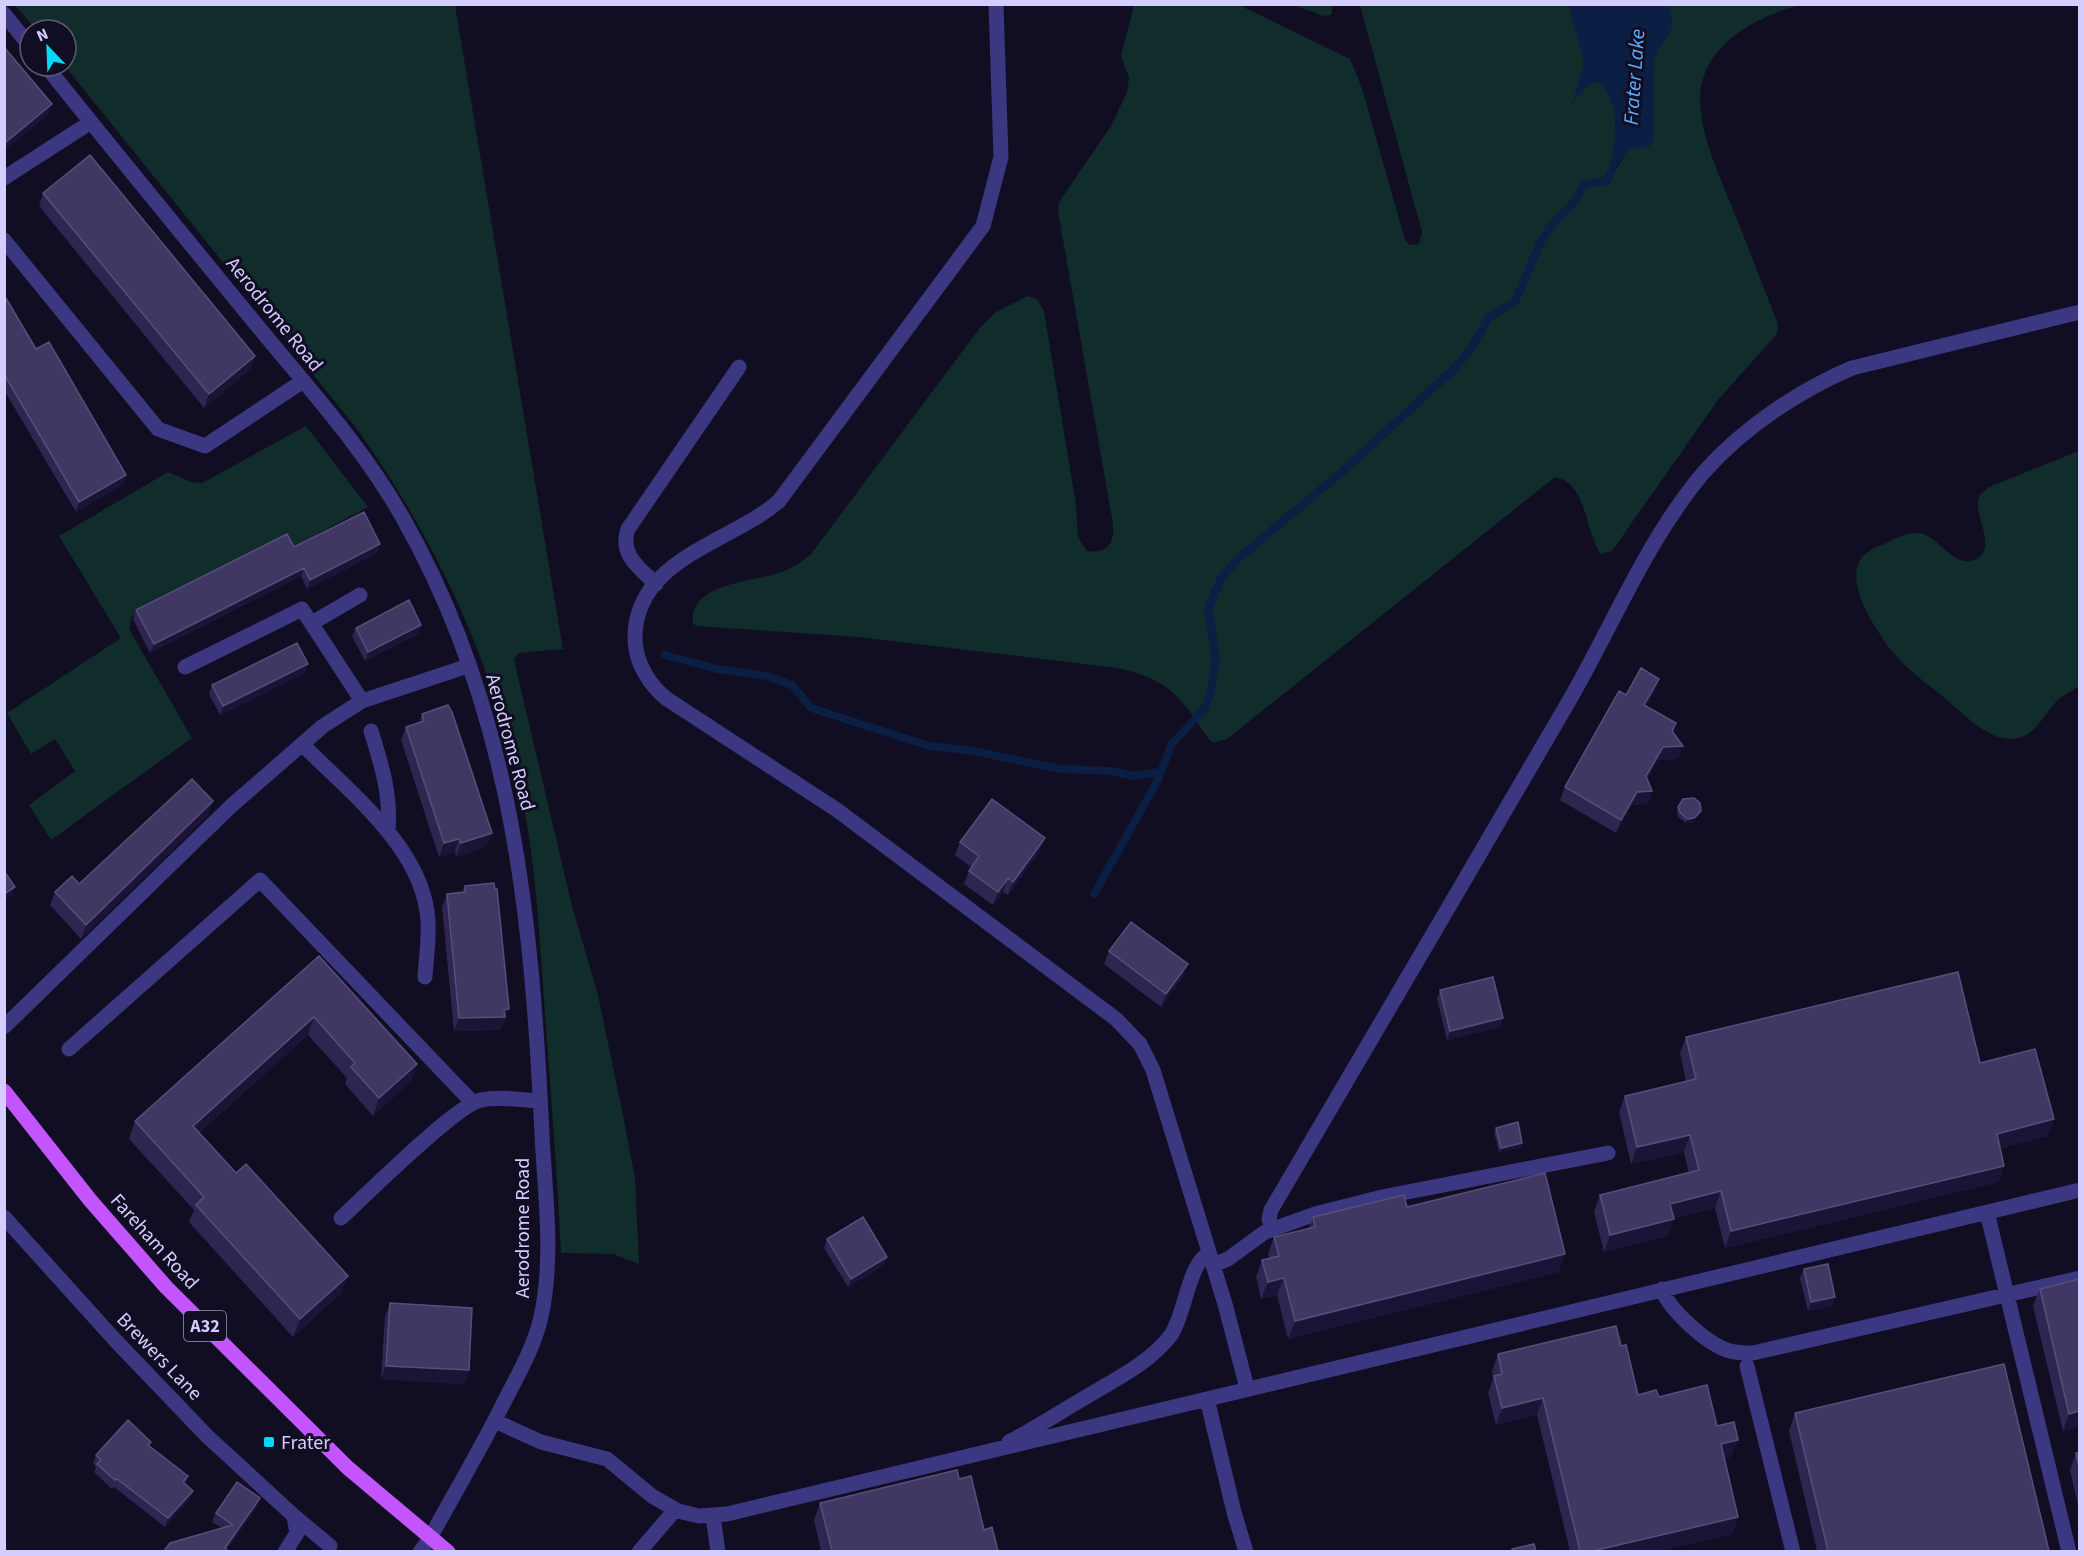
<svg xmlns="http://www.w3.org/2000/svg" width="2084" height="1556" font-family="'Source Sans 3',sans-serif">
  <rect width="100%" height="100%" fill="#110d22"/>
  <!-- green -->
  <path fill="#102c2b" d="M15,5H455L563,649L518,653L514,660L572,906L598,995L624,1120L635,1178L639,1264L613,1254L561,1253C557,1168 550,1084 544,1000C539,933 536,864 522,798C494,664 436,540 357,429L65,66L66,30H36Z
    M1134,5H1239L1350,59L1362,88L1405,240L1410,245L1419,244L1422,232L1360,5H1635L1626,74L1630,111L1610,166L1608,180L1621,162L1640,121L1639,70L1646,5H1800C1755,17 1698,47 1700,103C1702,138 1718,172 1731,204C1747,244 1762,284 1778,324L1777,334L1718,400L1612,551L1601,554C1584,530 1588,484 1555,477L1227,739L1213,743C1204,735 1200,726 1193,716C1172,686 1153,676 1118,668L858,637L696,626L693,623C689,582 754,582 779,573C791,569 802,562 811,554L979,329L996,312L1027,296L1037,299L1044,311L1076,505L1078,537L1087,551C1107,554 1115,543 1113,524L1058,211L1059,202L1111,126L1127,92L1129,78L1121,56Z
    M1293,5H1333L1331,15L1324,16Z
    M306,426L368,507L293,547L286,538L132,616L129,629L133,636L192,738L51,840L29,805L75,771L55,739L31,754L7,713L121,638L59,536L168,472L191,482L202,483Z
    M2079,451V686C2073,690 2066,694 2060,698C2042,714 2037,739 2009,739C1986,738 1964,714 1948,701C1931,686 1911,673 1896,656C1880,637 1846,588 1859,562C1863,553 1875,547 1884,544C1894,539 1907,532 1919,533C1938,535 1953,568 1974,560C2000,549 1972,515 1979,497C1981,493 1986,490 1989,487Z"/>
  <!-- water -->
  <path fill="#0b1e43" d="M1569,5H1669C1678,37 1665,31 1656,56C1651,71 1655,119 1653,141L1650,146L1628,150L1607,181C1613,151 1625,108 1600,83L1594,82L1583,89L1572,105L1584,62Z"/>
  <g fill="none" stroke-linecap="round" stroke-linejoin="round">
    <!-- stream -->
    <path stroke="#0b1e43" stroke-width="8" d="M665,655L717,669L767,676L792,685L811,708L929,746L973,751L1061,769L1111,771L1134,776L1159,772
      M1094,894L1158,780L1171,745L1204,709L1210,695L1216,658L1208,608L1222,577L1240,557L1343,471L1455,368L1470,350L1490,316L1515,302L1541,241L1549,228L1575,201L1584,184L1607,181L1610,174"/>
    <!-- minor -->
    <path stroke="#3c3781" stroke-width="15" d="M996,4L1001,157L983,226L779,501C731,543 633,559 635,640C636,663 649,685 667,699L837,810L1116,1019L1140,1044L1153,1070L1225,1304L1247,1388
      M4,14L30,46
      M46,66C116,154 188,241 260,329C311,391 365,450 404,520C513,713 532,919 542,1135C545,1195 554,1258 541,1317C534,1347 519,1373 505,1400C482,1447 455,1492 430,1538L420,1552
      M4,178L91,122
      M4,240L158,429L205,446L303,381
      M656,584C639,568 619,554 628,529L739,367
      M312,623L360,595
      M185,667L302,609L362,701
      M371,731C382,766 391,795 388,831
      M302,744C349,792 425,849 428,922C429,940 426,959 425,977
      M4,1027L230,807L323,726L362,701L468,666
      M69,1049L260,880L473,1103
      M1987,1212L2069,1552
      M4,1217L115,1340L207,1436L294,1516L297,1533L285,1552
      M341,1218C365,1196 457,1104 481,1100C500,1096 521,1100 540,1101
      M1272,1228L1269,1219L1271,1210C1371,1040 1470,871 1569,701C1613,625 1647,539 1704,472C1743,428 1798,391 1852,368L2080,312
      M1213,1265L1228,1259L1265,1232L1315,1214L1382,1197L1608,1153
      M1662,1289C1669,1310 1708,1345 1730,1351C1737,1353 1745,1353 1753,1353L2080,1278
      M1747,1366L1793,1552
      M1207,1399L1234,1512L1246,1552
      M495,1421L541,1442L607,1459L652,1496L678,1511L699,1516L727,1514L2080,1190
      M1009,1442C1034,1429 1057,1414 1081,1400C1112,1381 1149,1364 1171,1335C1185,1315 1189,1261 1209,1254
      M294,1516L330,1546
      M713,1516L718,1552
      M639,1552L675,1510"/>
    <!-- major -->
    <path stroke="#c355ff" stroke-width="15" d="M4,1091L90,1200L166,1287L348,1468L448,1552"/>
  </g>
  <!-- wall -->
  <path fill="#2e2650" d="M43,193L251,369L204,408L39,206Z
    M4,295L36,349L123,484L76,512L4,390Z
    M380,544L377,553L307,589L301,576L150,653L133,619L136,610L294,547Z
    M421,625L418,634L365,661L352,636L356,628Z
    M305,673L220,715L209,694L212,685Z
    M1659,679L1654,692L1646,706L1676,723L1673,733L1683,746L1678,759L1658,760L1647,779L1652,791L1648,804L1632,805L1616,833L1560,800L1565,787L1626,695Z
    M422,714L487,846L456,857L455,852L439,857L401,740L406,727L419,723Z
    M1678,807L1699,815L1692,823H1686L1678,817L1677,811Z
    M209,814L81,939L50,905L55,892L79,884Z
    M960,842L1040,851L1008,895L1003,892L993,905L964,884L969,871L971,867L955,855Z
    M465,886L504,1023H503L500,1030L454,1031L442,907L447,894L462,892Z
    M1109,951L1183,977L1161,1007L1104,964Z
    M319,956L417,1064L411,1081L373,1116L345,1084L347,1078L308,1035L199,1133L341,1293L293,1337L189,1222L194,1210L129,1139L135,1121Z
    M1440,990L1503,1018L1500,1027L1447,1040L1437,999Z
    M1686,1037L1980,1063L2054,1119L2047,1136L2000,1148L2004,1166L1998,1182L1725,1248L1715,1208L1674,1218L1668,1236L1604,1252L1594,1212L1600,1195L1689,1173L1684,1152L1631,1164L1619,1112L1625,1096L1686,1081L1680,1053Z
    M1496,1128L1522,1143L1521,1147L1499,1152L1494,1132Z
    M1407,1207L1565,1254L1558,1272L1288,1339L1277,1295L1261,1299L1256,1277L1262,1260L1269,1258L1268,1254L1274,1237L1309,1228L1313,1217Z
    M827,1239L887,1257L884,1265L848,1287L824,1248Z
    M1804,1269L1832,1306L1808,1311L1800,1278Z
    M2040,1289L2079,1427L2063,1431L2033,1306Z
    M390,1303L469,1370L464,1384L381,1379L385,1316Z
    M1621,1346L1638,1395L1659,1397L1717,1426L1731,1457L1724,1458L1738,1517L1732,1534L1658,1551H1570L1537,1415L1496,1425L1488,1393L1493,1379L1492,1371L1498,1354Z
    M1795,1413L2049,1551H1817L1789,1431Z
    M151,1442L150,1446L188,1476L185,1484L190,1499L165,1527L114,1487L112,1489L94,1472L96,1467L93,1463L96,1455Z
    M2079,1452V1510L2070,1470L2076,1453Z
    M959,1479L984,1530L998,1551H821L814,1520L820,1503Z
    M260,1498L257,1507L227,1549V1551H164L222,1528L212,1522L216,1513Z"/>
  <!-- shaded-wall -->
  <path fill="#1b1436" d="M52,104L48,115L4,151V145L6,142Z
    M255,356L251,369L204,408L209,394Z
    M126,475L123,484L76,512L79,502Z
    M380,544L377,553L307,589L310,580Z
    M304,568L301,576L150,653L154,644Z
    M421,625L418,634L365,661L368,652Z
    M308,664L305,673L220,715L223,706Z
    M1659,679L1654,692L1639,718L1644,705Z
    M1683,746L1678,759L1658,760L1641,789L1646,776L1663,747Z
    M1652,791L1648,804L1632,805L1616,833L1621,820L1637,792Z
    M213,801L209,814L81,939L86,925Z
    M1701,811L1699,815L1692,823H1686L1687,819Z
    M492,833L487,846L456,857L461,843Z
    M1045,838L1040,851L1008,895L1013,882Z
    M459,839L455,852L439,857L444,843Z
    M1008,878L1003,892L993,905L998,892Z
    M15,887L12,896L4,900V894Z
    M1188,964L1183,977L1161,1007L1166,994Z
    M509,1009L504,1023H503L500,1030L454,1031L459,1018Z
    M314,1017L308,1035L187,1144L193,1126Z
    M1503,1018L1500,1027L1447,1040L1450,1031Z
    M417,1064L411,1081L373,1116L379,1098Z
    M2054,1119L2047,1136L1991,1151L1997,1134Z
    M1690,1135L1684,1152L1631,1164L1637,1147Z
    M1522,1143L1521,1147L1499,1152L1501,1148Z
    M2004,1166L1998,1182L1725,1248L1731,1231Z
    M1721,1191L1715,1208L1664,1220L1670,1204Z
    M1674,1219L1668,1236L1604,1252L1610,1235Z
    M1565,1254L1558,1272L1288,1339L1295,1321Z
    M887,1257L884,1265L848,1287L851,1279Z
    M348,1276L341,1293L293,1337L300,1319Z
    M1284,1278L1277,1295L1261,1299L1268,1282Z
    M1835,1297L1832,1306L1808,1311L1811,1302Z
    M386,1366L469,1370L464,1384L381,1379Z
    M1543,1398L1537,1415L1496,1425L1502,1408Z
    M2079,1411V1427L2063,1431L2069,1414Z
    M1738,1440L1731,1457L1714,1461L1721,1444Z
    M193,1491L190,1499L165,1527L168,1518Z
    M260,1498L257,1507L225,1551V1548Z
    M1738,1517L1732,1534L1658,1551H1593Z"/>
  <!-- building -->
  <path fill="#403863" stroke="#574f7b" stroke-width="1.5" d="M4,47L52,104L6,142L4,140Z
    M90,155L255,356L209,394L43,193Z
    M4,295L36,349L49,342L126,475L79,502L4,374Z
    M364,512L380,544L310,580L304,568L154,644L136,610L287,534L294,547Z
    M409,600L421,625L368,652L356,628Z
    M297,643L308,664L223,706L212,685Z
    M1641,668L1659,679L1644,705L1676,723L1672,731L1683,746L1663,747L1646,776L1652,791L1637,792L1621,820L1565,787L1619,691L1626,695Z
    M448,705L452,712L492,833L461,843L459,839L444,843L406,727L424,721L422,714Z
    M192,779L213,801L86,925L55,892L72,876L79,884Z
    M1694,798L1700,803L1701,811L1694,818L1687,819L1680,812L1678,807L1683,799Z
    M992,799L1045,838L1013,882L1008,878L998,892L969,871L979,856L960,842Z
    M4,871L15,887L4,894Z
    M494,883L495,889H497L509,1009L504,1010L505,1017L459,1018L447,894L465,892V886Z
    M1131,922L1188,964L1166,994L1109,951Z
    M319,956L417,1064L379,1098L351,1067L355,1063L314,1017L193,1126L236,1173L246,1164L348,1276L300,1319L196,1205L204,1197L135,1121Z
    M1958,972L1980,1063L2035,1049L2054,1119L1997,1134L2004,1166L1731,1231L1721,1191L1670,1204L1674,1219L1610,1235L1600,1195L1699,1170L1690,1135L1637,1147L1625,1096L1696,1079L1686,1037Z
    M1493,977L1503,1018L1450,1031L1440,990Z
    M1518,1122L1522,1143L1501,1148L1496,1128Z
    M1545,1173L1565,1254L1295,1321L1284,1278L1268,1282L1262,1260L1279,1256L1274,1237L1315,1227L1313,1217L1404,1195L1407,1207Z
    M863,1217L887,1257L851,1279L827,1239Z
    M1828,1264L1835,1297L1811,1302L1804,1269Z
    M2079,1279V1411L2069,1414L2040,1289Z
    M390,1303L472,1308L469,1370L386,1366Z
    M1616,1326L1621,1346L1626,1345L1638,1395L1656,1390L1659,1397L1707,1385L1717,1426L1734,1422L1738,1440L1721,1444L1738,1517L1593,1551H1580L1543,1398L1502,1408L1494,1376L1502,1374L1498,1354Z
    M2004,1364L2049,1551H1828L1795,1413Z
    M128,1420L151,1442L148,1445L188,1476L183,1482L193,1491L168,1518L117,1479L115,1480L97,1464L101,1460L96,1455Z
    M2079,1452V1467L2076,1453Z
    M957,1470L959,1479L971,1476L984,1530L992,1527L998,1551H832L820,1503Z
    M237,1482L260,1498L225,1548L227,1550L226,1551H164L170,1543L233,1525L216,1513Z
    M1534,1544L1536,1551H1513L1512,1549Z"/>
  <!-- markers -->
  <rect fill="#00daf9" stroke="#110d22" stroke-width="2" x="263" y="1436" width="12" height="12" rx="3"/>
  <g text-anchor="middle" stroke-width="6" stroke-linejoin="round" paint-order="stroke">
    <!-- shield labels -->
    <rect fill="#110d22" stroke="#9a94bd" stroke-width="1.5" x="184" y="1311" width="42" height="30" rx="4.5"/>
    <g font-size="18" font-weight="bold" fill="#d4ceff">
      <text x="205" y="1332">A32</text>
    </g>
    <!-- street labels -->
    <g font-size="20" fill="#d4ceff" stroke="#110d22">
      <text transform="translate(275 314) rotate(51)" y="7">Aerodrome Road</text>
      <text transform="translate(511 742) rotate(75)" y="7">Aerodrome Road</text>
      <text transform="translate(522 1228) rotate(-90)" y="7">Aerodrome Road</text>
      <text transform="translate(155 1241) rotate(48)" y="7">Fareham Road</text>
      <text transform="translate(160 1356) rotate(46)" y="7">Brewers Lane</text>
    </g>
    <!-- poi labels -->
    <g font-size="20" fill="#d4ceff" stroke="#110d22" text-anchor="start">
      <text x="281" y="1449">Frater</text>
    </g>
    <!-- water labels -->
    <g font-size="21" font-style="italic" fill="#5cafff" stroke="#110d22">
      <text transform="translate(1634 77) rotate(-86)" y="7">Frater Lake</text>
    </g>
  </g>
  <!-- border -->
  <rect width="2084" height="1556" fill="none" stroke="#d4ceff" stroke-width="12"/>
  <!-- north arrow -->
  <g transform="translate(48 48) rotate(337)"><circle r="28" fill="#110d22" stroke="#5f5a7a" stroke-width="1.5"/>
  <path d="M0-4.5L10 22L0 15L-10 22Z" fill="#00daf9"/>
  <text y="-9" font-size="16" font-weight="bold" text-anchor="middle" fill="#d4ceff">N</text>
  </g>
</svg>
